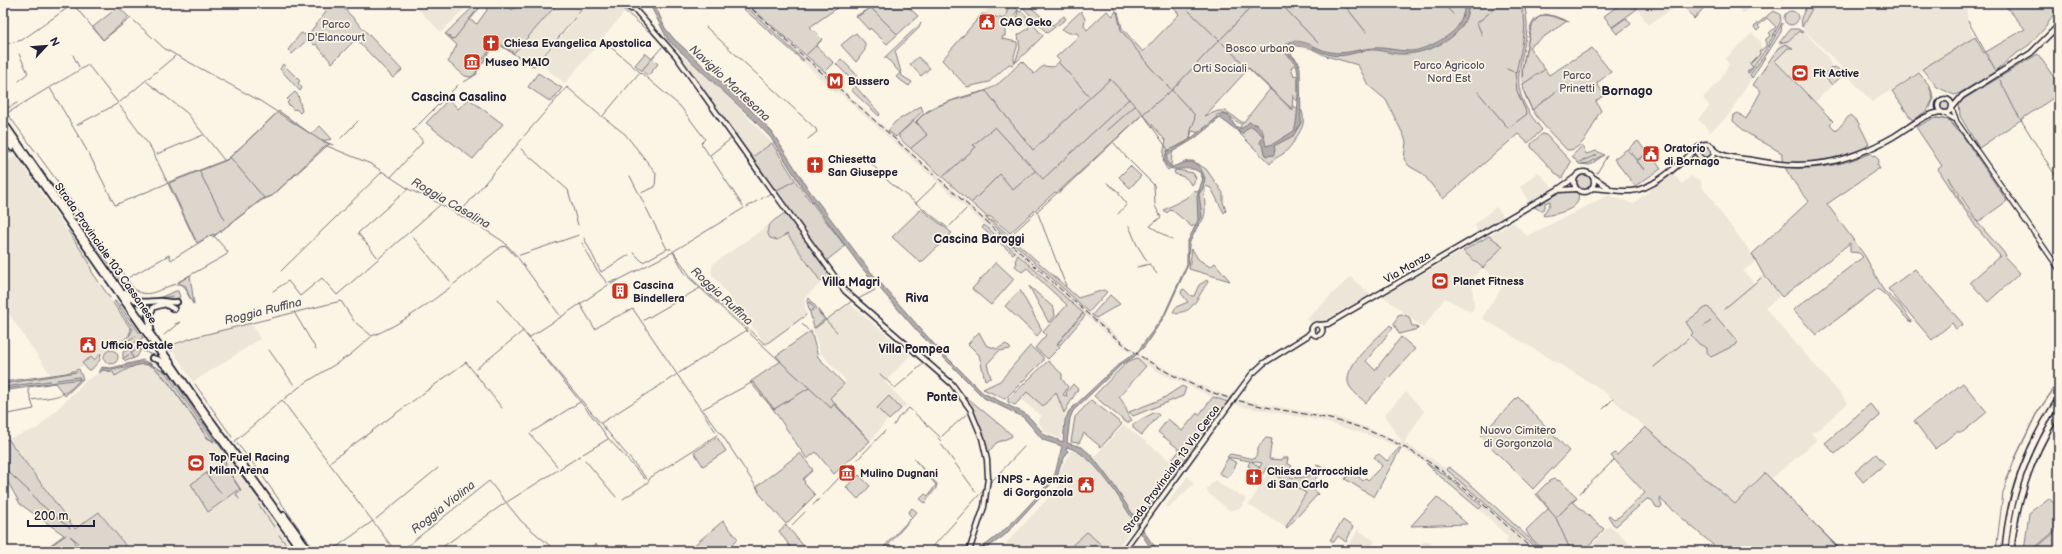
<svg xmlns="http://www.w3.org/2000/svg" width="2062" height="554" font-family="'Balsamiq Sans',sans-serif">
  <rect width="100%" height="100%" fill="#fcf5e5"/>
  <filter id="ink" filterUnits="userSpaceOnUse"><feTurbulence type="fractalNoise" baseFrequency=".025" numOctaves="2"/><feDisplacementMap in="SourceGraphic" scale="8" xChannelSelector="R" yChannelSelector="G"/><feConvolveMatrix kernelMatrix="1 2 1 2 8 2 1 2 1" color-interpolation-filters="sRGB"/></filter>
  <g filter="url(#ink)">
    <!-- built -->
    <path fill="#ece5d8" d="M412,3H464L467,6L441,32Z
      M558,3H586L534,66L514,53Z
      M589,3H614L625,12L565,83L539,63Z
      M742,3H746L833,80L834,78L840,82L844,85L841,88L1086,309L1131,348L1133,350L1131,353L1108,335L1019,255L1017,257L1014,254L1015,252L842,95L838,92L836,93L826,84L803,61L804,60Z
      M994,3H1002L1008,8L1005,19L992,16L991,20H988L989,16L983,14Z
      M1634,3H1672L1674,8L1648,25Z
      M1732,3H1757L1743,13Z
      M1815,3H1839L1842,6L1844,3H1975L1967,8V22L1974,37L1872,102L1846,74L1835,60L1803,29L1802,27Z
      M1791,29L1803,30L1827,56L1831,65V68L1823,75L1832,85L1814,103L1772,57L1784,36Z
      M1752,33L1760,41L1762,54L1751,79L1728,116L1710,132L1698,119L1710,106L1703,98L1720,80L1729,64L1725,59Z
      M683,56L725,93L772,143L751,158L680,58Z
      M16,155L89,263L91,271L131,330L129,336L83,366L66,372L50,374L3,305V164Z
      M1538,172L1553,188L1529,202L1520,187Z
      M1672,172L1682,184L1691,176L1695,179H1700L1703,189L1715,202L1714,204L1750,251L1755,262L1743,271L1754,283L1763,276L1780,296L1765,308L1848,403L1820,428L1811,433L1817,440L1771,479L1765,473L1735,504L1598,387L1482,318L1503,286L1483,268L1472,278L1474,308L1471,312L1445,298L1423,328L1383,296L1463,251L1483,268L1502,247L1489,236L1513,222L1527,236L1609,195L1633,204Z
      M1496,207L1505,218L1479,233L1474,225Z
      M770,224L769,226L780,239L787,234L821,283L804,298L806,314L766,344L711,273L713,264Z
      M1350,277L1373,296L1345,312L1344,309L1320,323L1313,324L1307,319Z
      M850,304L910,355L885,382L907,405L888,419L870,441L829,397L846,381L820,352L813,329Z
      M251,323L260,339L193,382L171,347L195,337Z
      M1138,354L1183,378L1232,398L1339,418L1366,427L1403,443L1384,415L1406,392L1424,411L1404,443L1435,461L1458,478L1539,551H1517L1514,546H1510L1506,543L1508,537L1479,509L1482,506L1468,493L1438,470L1401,448L1377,438L1318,420L1244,407L1234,404V402H1228L1213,397L1160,373L1138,359L1136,356Z
      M142,365L152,366L163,376L207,438L214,441L259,500L294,551H130L99,512L76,530L8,439L38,428L87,380L103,371L109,372Z
      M1027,392L1033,398L1056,392L1065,414L1061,439L1045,432L1038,421L1042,416L1020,399Z
      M1124,425L1178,467L1115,551H999L1064,481L1058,475L1072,449L1092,459Z
      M1269,471L1306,493L1286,527L1249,505Z
      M1188,476L1194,484L1168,508L1166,505Z
      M1215,480L1221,485L1245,498V501L1240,508L1230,511L1207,492V489Z
      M1609,526L1625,539L1638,551H1587Z
      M1358,530L1375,541L1369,551H1345Z
      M1425,541H1429L1439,551H1414Z"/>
    <!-- green -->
    <path fill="#dcd6cc" stroke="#7f7c84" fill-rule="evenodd" d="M318,3H339L402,70L393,78L356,39L332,63L316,44L314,45L308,39L292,54L288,50L301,33L307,36L326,12Z
      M477,3L481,6L470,20L477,24L487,10L485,3H505L512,10L520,3H558L514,53L497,42L475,74L471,77L465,76L448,62L457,45L445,34Z
      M737,3H742L804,60L803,61Z
      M746,3H844L810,27L822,39L816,46L834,63L825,72L833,79Z
      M878,3H885L889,7L892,3H904L918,16L887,44L870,28L869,30L856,16Z
      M1004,3H1011L1020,12L1022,11L1043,36L1013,65L1009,64L989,82L967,87L942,60L982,14L1005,19L1008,8ZM1018,10L1017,17L1024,20L1027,25L1031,22L1028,29L1018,35L1020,48L1015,63C1011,55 1019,50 1017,42L1002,39L1003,36H1005V26L1011,27L1015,14Z
      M1019,3H1026L1050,24L1053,25L1064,16L1066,19L1047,33Z
      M1173,3H1525C1525,12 1528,22 1527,31C1519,78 1508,88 1542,130L1528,143L1518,134L1443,199L1423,174L1409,166L1404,159L1406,142L1404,136L1386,100L1368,85L1358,65L1326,56L1310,48L1290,45L1288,47L1292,55L1300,64L1299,66L1295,65L1291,67L1294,76L1296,75L1298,77V99L1296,101L1293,95L1292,109L1249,68L1205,116L1218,111H1226L1243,123L1270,89L1293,111V106L1302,111C1303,115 1304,120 1303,124C1302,130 1290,149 1284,153C1278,158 1276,156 1270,164L1237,131L1242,124C1232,122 1230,110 1217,115L1213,123L1200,133L1192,131L1189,140C1171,149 1172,149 1171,168L1168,170C1160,162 1164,150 1166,141L1143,114L1057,193L1055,192L1010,233L991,217L986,216L899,138V134L914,121L918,125L916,123C927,101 971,99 991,88C1003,82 1012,70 1022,61L1034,74L1043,66L1053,67L1060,61L1056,57L1079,36L1077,33H1069L1062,29L1081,11L1085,19L1084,26L1087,30L1107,11L1113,16L1115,12H1118L1122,28L1143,52L1179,14L1172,6Z
      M1622,3H1634L1637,9L1612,27L1604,16Z
      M1682,3H1708L1694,19Z
      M1808,3H1815L1802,27L1801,18Z
      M2003,3H2059V6L2045,28L2029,45L2010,58L1995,72L1958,94L1954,95L1937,87L1922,69L1975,37L1984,53L2025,29Z
      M118,7L129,17L103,40L93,27Z
      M1773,11L1780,14L1781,21L1765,51L1749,73L1747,72L1753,67L1750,64L1760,54L1759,52L1766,46V39L1771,35L1769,33L1776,27L1767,18L1758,26L1760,28L1757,31L1754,27Z
      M1784 18a7 7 0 1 1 14 0a7 7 0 1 1-14 0Z
      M1542,15L1554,16L1567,21L1529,47L1549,75L1592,48L1611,72L1597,83L1604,95L1596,101L1601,111L1599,113C1593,125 1584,151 1567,150C1548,130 1522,107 1522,76C1522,66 1525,56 1527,46C1530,34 1530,22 1542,15Z
      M1626,18L1631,24L1617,34L1612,28Z
      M921,23L919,28L895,51L902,76L912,82L909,86L896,77L900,73L887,58H884Z
      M1782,23L1781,32L1752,78L1750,75L1766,53Z
      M1790,29H1798L1803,32L1801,33L1799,31L1788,41L1779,43Z
      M856,33L865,43V50L856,62L841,45Z
      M1785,44L1793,48H1788L1775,61L1833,121L1830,124L1836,131L1850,115L1858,122L1869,144L1867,145L1868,147C1842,157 1818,163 1790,162L1791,168C1820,170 1844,164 1871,153L1873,156L1876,155L1879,161L1877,164L1880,169H1878L1827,204L1865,256L1884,291L1899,304L1912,322L1909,321C1900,312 1886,293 1877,289L1816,335L1793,310L1863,257L1859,253L1850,252V243L1782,297L1763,274L1752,254L1809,201C1801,192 1779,165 1782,153L1747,133L1733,121L1734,115L1738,113L1746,119L1761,91L1753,85L1778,48Z
      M645,53L658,64L648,76L635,65Z
      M2038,54L2059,85V94L1979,148L1960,116L1959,102Z
      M918,57L930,68L921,76L910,64Z
      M841,59L857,75L852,80L836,64Z
      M283,64L300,81L298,83L302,88L300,91L280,69Z
      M1835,67L1838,69L1843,75L1832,85L1823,75L1830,68Z
      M538,73L562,88L551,102L528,87Z
      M1919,73L1929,85L1933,99L1927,111L1912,120L1892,91Z
      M855,86L880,114L879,116L851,90Z
      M295,92L298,95L302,111L300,113L296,109L294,110L287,103L289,101L287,99Z
      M449,99L458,109L469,99L503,124L473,159L426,123Z
      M1939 106a6 6 0 1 1 12 0a6 6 0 1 1-12 0Z
      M921,106L923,111L896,137L888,131L895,122Z
      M279,111L311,134L320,126L332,139L322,141L330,144L325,146L272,196L262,199L213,237L211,235L197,243L169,183L227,160Z
      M1938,118L1949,120L1957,130L1960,132L2007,201L1978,222L1948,177C1960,207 1986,231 2006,255L2005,257L2020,273L1988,302L1970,282L2000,256L1976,227L1938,169L1942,166L1916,127L1932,119Z
      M1542,134L1546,135L1571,162L1562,178L1557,175L1531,147V144Z
      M1638,141L1647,153L1637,160L1629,148Z
      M772,143L798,185L845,246L826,261L751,158Z
      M1700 152a6 6 0 1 1 12 0a6 6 0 1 1-12 0Z
      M1582,146L1586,154L1597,151L1604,155L1590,165L1579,164L1572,156Z
      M1627,149L1645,171L1637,161L1649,152L1661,169L1635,186L1614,159Z
      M1187,161H1193L1206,169L1223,193V202L1226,211L1224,213L1211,188L1206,186C1201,201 1211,214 1198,226L1194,225L1192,227L1171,209L1167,213L1164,210L1186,198L1194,190L1197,192L1202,188C1205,172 1197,168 1183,163Z
      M1130,166L1141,176L1130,188L1119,177Z
      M1177,170L1193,173L1196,178L1193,184L1191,185C1185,175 1185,178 1175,174L1174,171Z
      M1575 182a9 9 0 1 1 18 0a9 9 0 1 1-18 0Z
      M1571,190L1578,193C1583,210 1556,214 1544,216L1543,215L1550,204V201L1545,203V207L1542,211L1534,207L1559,192Z
      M921,209L952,233L921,263L892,237Z
      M785,213L831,275L821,282L787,234L777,240L770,238C762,226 776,219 785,213Z
      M985,217L994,222L1078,298L1104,290L1107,292L1089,312Z
      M984,225L1015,252L1013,254L982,228Z
      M1489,236L1503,246L1483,268L1463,251Z
      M1192,249L1198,259L1210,267L1215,263L1230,281L1189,269Z
      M1018,255L1083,313L1057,344L1060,347L1048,359L1035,348L1046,335L1043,332L1067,305L1027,268L1022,272L1015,266L1017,263L1015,261Z
      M996,262L1014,279L991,305L972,289Z
      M1915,269L1963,324L1956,329L1952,323L1932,340L1888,289Z
      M190,275L194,304L188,295L186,286L178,283Z
      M1207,280L1208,282C1201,291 1198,301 1189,309C1186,312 1181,311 1177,314L1173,312L1176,307L1188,302L1181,293L1182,290L1184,289L1191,296H1194L1199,285Z
      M1029,286L1054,308L1055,316L1049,323Z
      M1020,290L1042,330L1037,336L1005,306Z
      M176,291H178L180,297L174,300L156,299Z
      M1110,295L1120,304L1096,318L1092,315Z
      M809,298L825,319L814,328L807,301Z
      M114,301L118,303L143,338L128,346L115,348H113L130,335L133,329Z
      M1708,307L1737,341L1735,345L1711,357L1707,352V348L1699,344L1691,335L1693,333L1686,322L1705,308Z
      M1083,313L1085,316L1060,345L1058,343Z
      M1402,314L1409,317L1412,326H1417L1418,329L1399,334L1394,324L1398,315Z
      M1390,325L1393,328L1366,361L1375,370L1401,337L1415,349L1366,403C1361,398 1354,393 1350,387C1338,369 1379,337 1390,325Z
      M811,331L818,357L844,384L830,398L870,441L834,474L816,452L807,459L773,409L750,382L781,361L776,356Z
      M979,332L986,345L997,349L1006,344L1011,349L999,351L987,364L991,378L985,380L979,355L968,344Z
      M144,343L137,357L126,361L123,359V352Z
      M1030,346L1043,357V361L1005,399L983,389L1000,381Z
      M104 357a7 7 0 1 1 14 0a7 7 0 1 1-14 0Z
      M101,353L100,360L91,370H88L82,363L91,357L94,360Z
      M1137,358L1146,366L1119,397C1126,404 1126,413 1132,420L1127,423L1094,396L1127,362Z
      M143,360L165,372L214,441L207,438C197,424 165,373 153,367C140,360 126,370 115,376L113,372L103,370L99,373L102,367L111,368Z
      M152,360H155L171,373L259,499L215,440L166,370Z
      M1048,361L1062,374V379L1068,387L1063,395L1067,396L1066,393L1073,384L1078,389L1064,413L1056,392L1043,406L1027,392L1015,405L1008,402V399Z
      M79,369L83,379L65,396L55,383L3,391V382L66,373Z
      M1963,383L1987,412L1963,432H1956L1935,449L1914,421Z
      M1182,386L1186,388L1183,396L1133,416L1129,412L1162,399Z
      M958,390L1012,435L1011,437L996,443L988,453L978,422Z
      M889,396L901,409L889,420L877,408Z
      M1213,397L1228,402L1181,467L1172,460L1180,450L1158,432L1168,419L1182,431L1197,413L1199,415Z
      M1518,397L1569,451L1533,489L1480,436Z
      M1091,400L1122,424L1101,447L1084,433L1079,443L1071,442L1075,417Z
      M1870,404L1880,416L1835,454L1825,443Z
      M1155,412L1159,415L1142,435L1133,428V424Z
      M1645,427L1735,504L1765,473L1841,551H1720L1659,498L1662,506L1660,508L1656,507L1652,500L1647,499L1616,526L1613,524L1608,516L1609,515L1614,519L1619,517L1645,493L1611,456L1615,453L1617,455Z
      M717,437L726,451L703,466L694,452Z
      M1266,438L1272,439L1269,459L1282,460V458H1288L1287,463L1292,466L1284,475C1298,480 1308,478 1320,469L1316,464L1325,469L1314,480L1316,484L1312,488L1318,494L1287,528L1286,527L1306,493L1267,470V467L1262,475L1257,472L1262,463L1251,461L1259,467L1256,471L1248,466L1250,461L1227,457L1230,454L1255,459L1259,446Z
      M8,439L75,529L99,512L130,551H70L78,542L70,536L76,542L69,551H47L45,549L64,535L20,504L3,473V441Z
      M1399,448H1401L1374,497L1345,479L1352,471L1363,481L1366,478L1368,480L1382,466L1374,457L1379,454L1387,461Z
      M800,453L813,470L803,479L805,482L804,483L815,495L786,524L759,493L757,486Z
      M1876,454L1885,464L1863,482L1855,472Z
      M1228,458L1237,463L1228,478L1219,473Z
      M914,459L937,484L936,488L925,503L920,499L925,494L928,496L936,485Z
      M222,462L240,489L208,512L191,484Z
      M1426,463L1449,478L1482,506L1479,509L1436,473Z
      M1178,467L1180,469L1143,522L1140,518Z
      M1449,467L1476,489L1543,551H1539L1446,469Z
      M859,475L870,486L858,499L846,487Z
      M1554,479L1560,481L1577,497L1573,502L1604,529L1584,551H1545L1529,536L1526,530L1549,508L1537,493L1549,481Z
      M1437,497L1467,524L1411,526Z
      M2049,498L2059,509V527L2031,551H2024L2029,513Z
      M912,508L917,512L883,551H880L912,517L908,513Z
      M1343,520L1353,527L1346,542L1338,536L1334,542L1330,540Z
      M723,521L738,539L724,551H687Z
      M786,525L807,550L806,551H793L779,531Z
      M2059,529V551H2033L2036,548Z
      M1087,532L1108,551H1071L1068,549Z"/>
    <!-- water -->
    <path fill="#b2adab" stroke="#78757e" d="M649,3H654L665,28L674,39L747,106L772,132L809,190L870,271L933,343L983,393L1024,413L1031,419L1045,435L1063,442L1065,420L1069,411L1119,364L1138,351L1164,315L1187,264V243L1198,220L1197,197L1203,178C1195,158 1169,180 1164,160L1167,151L1185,143L1222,114L1230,116L1234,125L1239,128H1243L1249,122C1265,126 1263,134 1266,146L1273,144L1294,131C1298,123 1300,73 1296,65C1294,59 1287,56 1283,51L1284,46C1296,33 1317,50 1330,52C1345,55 1358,49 1373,48C1385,47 1397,51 1410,51C1423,51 1451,37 1458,26C1462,19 1464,11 1466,3H1470C1468,11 1466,19 1462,26C1450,44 1421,55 1400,54C1390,54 1380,49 1370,50C1357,51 1345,58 1331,55C1317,52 1302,39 1288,46L1287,52L1297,61L1300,68L1301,123L1293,136L1274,146L1275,149L1274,155L1266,156L1263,146L1260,143L1263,136L1253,127H1249L1242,134L1220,118L1194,139L1167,155V162L1172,167L1186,162H1193L1200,167L1205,178L1203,188L1199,194L1202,217L1189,244L1188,265L1164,317L1144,347L1134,357L1122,364L1073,411L1070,418L1067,443L1082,447L1091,455L1113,484L1151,542L1160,551H1154L1150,547C1131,520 1100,455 1067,447L1066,450L1068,451L1060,466L1057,476L1045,491L1005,535L983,551H977C1006,532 1029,506 1051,480L1055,474L1062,446L1043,440L1023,417L984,398L918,332L861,267L802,187L771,138L755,121L668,40Z"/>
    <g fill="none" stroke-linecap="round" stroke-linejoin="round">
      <!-- stream -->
      <path stroke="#78757e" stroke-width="1" d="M116,3L119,6
        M616,3L648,31H651
        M1111,3L1117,12L1121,30L1150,67L1194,114C1197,125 1188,127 1191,139
        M1280,3L1318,43
        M1343,3L1366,32
        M1442,3L1453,14
        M1744,6L1750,3
        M1189,11L1220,41
        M1522,13L1523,3
        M858,16L871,8L897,34
        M1968,21L1995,69
        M706,27L816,129L817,132L808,139
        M447,34L452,39L455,38L475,12
        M1482,35L1477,23L1501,3
        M1221,39L1255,3
        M1222,43L1270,89
        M6,44L22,40L73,4L103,40L131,18L165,49L260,101L320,140L333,145
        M607,44L680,106L705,139L701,143L743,206
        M501,46L533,66L536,65L587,3
        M19,54L28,73L19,81
        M807,54L821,41
        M73,55L79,67
        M1059,63L1072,77
        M1507,69L1514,72
        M642,70L662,47
        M1074,79L1090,97
        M2000,80L2015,110L2053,172L2059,179
        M147,82L187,113L224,160
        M464,82L477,74L476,68L495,43L498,44
        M1523,84L1544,70
        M51,87L88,65L118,103
        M1930,87L1934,98L1930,108
        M50,88L89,154L115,205L168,183
        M1557,91L1532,110L1523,90L1522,69L1531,26L1535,19L1546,14L1569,22
        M1478,92L1508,128
        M120,102L175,56
        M120,106L151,148L195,240
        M3,109L4,111
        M6,109L17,103
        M9,112L50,87
        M1144,113L1172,90L1219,40
        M9,116L47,167L134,289C151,302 164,283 181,284C188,288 189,298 193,304
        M603,117L625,134L656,173L655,187L641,193
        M1936,118L1950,120C1957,129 1964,136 1971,146
        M5,119L20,141
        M77,125L117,104
        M1511,126L1527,114L1517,91L1515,72L1516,73C1518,60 1529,26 1523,15
        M1108,130L1135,106
        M736,135L737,134
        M524,136L567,87L602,117L639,73
        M341,138L358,121
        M1114,143L1128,159
        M3,145L4,146
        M23,145L34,159L132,296
        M911,148L927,135L916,121C930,106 965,95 986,91L1033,150L1110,79L1143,114L1169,151
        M521,149L568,190L578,225
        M3,151L11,153
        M157,154L203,135
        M710,155L732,138
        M230,157L264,198
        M865,157L889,182L948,228
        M229,158L278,112
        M1130,161L1154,185L1155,204
        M1579,162L1597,155
        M1581,164L1589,163L1601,156
        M199,171L225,220
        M1597,173L1607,156
        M630,176L667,249L643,262L634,253
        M944,176L976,147L973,145L995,127L1043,179L1129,99
        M391,177L422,143V140L413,130L458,85
        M169,182L228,159
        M1107,183L1120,193
        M777,190L794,181
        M1059,193L1142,115
        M766,196L770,194
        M761,199L764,197
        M972,202L1000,174L1013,190L1035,171
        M916,203L937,183
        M1155,206L1161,217L1150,226L1172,240
        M747,207L757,201
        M1037,211L1066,286
        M1118,214L1127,204L1119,194
        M458,215L522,139
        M950,226L966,209
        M1129,226L1137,245L1147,261
        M68,231L89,262L92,272L99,282
        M1011,235L1057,193
        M412,236L450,281
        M584,238L601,272L629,255
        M582,243L596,269L607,283
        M668,249H671
        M673,251L693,280L765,344
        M674,251L744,208
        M518,258L561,317L608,285
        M379,259L358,233L408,189
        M1150,265L1157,274
        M1137,267L1150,264
        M281,271L382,172
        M126,279L169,255L171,260L213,234L215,235
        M178,282L226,255L228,252L214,236L262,200L272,196L327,146L371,164L410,190L431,199L484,229L504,242L517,256L579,235
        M609,282L618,280
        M454,284L501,247L506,246L515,256
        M611,284L673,252L686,275L831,408L834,404L868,439
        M101,285L110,298
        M273,291L288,281L300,296L322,278L337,295L440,205
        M154,299L173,296
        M497,299L596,421L608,438L645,479
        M858,299L875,290
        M809,302L815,309
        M113,303L131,329L129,335
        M580,304L595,329L607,321L633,309L716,432
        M1724,309L1761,278
        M811,311L814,309
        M294,312L316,349
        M818,312L837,332
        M644,320L700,288
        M356,323L372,336C400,325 428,304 452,286
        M802,324L808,330
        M1704,326L1711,321
        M815,328L852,301
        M164,335L180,322L175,324
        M527,335L647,479
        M530,337L561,317
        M766,344L806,315
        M117,346L136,336
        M269,350L294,385
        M131,351L133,359
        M143,351L152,355
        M172,351V345L195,337L341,301L354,321
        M124,358L136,350H140
        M1654,367L1688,339
        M102,368L112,369L141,362L151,364L168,382L208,438L214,442
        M476,369L523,331
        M101,370L112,371L141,364L151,365
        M679,373L747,330
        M880,374L895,388L923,364
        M57,380L79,377
        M3,384L77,372
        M195,384L232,437
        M3,387L50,381
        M3,389L81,379
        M28,389L31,399
        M284,399L302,385L350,355L371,337
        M703,409L753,382L774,409L809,388
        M1603,409L1613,399
        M703,410L724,438L759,491
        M3,415L34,409L31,400C53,397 66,398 80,379L79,377
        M601,423L676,375
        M894,425L898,418L909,408L940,437
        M3,427L4,433
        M532,432L580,402
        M530,434L557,466
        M942,436L969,412
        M938,438L941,441
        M941,444L976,492
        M583,454L608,439
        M225,458L226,467L241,490L236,494L239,499
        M858,459L885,431
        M585,460L616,497
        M2014,460L2036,414L2059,381
        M331,461L466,362L502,408
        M3,467L30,492
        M206,474L221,493
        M1772,480L1815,524
        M2006,480L2010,471
        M991,482L1024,447
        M1580,493L1614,460
        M980,494L984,490
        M1536,494L1556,518L1569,547
        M33,495L38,502L70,528
        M821,497L854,462
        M623,499L647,483L651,477L717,435
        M507,502L580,456
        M259,505L274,527
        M813,505L819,499
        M1557,517L1576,498
        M376,519L438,468
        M791,526L805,512
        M1817,526L1842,551
        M279,535L288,547
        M406,547L489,481L521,521L556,551
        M46,549L66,535
        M438,550L505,503
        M315,551L256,467L235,441L282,400L395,551
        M331,551L373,521
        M400,551L404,548
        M586,551L596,544L602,551
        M929,551L979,495
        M1996,551L2003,493L2014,461L2036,415L2059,382"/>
      <!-- river -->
      <path stroke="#b2adab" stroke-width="4" d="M1296,43L1311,47"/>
      <!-- secondary casing -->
      <g stroke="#22223b" stroke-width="6">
        <path id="secondary" d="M1952,108L1957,122L2059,269
          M1944,113L1954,119"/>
      </g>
      <!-- primary casing -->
      <g stroke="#22223b" stroke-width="7">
        <path id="primary" d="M624,3L631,9
          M630,4L676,56L773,192
          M1938 106a7 7 0 1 1 14 0a7 7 0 1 1-14 0Z
          M1953,107L1962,96L2031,53L2059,25
          M1698 152a8 8 0 1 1 16 0a8 8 0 1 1-16 0Z
          M1712,148C1721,158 1740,158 1752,160C1807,171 1845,164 1893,137C1907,129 1925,113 1942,112
          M1574 182a10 10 0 1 1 20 0a10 10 0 1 1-20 0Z
          M1594,178L1608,187
          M1591,188C1605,188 1618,192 1631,191C1655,189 1682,161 1700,146
          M1559,190L1576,189
          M773,191L845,291L952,384L970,409L982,438L987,460L988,478L984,507L969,551
          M1311.5 330a5.5 5.5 0 1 1 11 0a5.5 5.5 0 1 1-11 0Z
          M1320,325L1328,324L1348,312L1557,190L1574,178
          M1234,398L1252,374L1264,363L1307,336L1312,331
          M1123,551L1232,401"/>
      </g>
      <!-- trunk casing -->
      <g stroke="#22223b" stroke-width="8">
        <path id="trunk" d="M3,121L206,413L306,551
          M3,128L213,429L301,551
          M3,137L12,148
          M125,292C138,306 144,301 161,301C166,301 171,303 177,302
          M151,329L148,316L154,307L165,304L174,309
          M152,358L159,360L168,369
          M284,515L310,551"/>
      </g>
      <!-- motorway casing -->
      <g stroke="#22223b" stroke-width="8">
        <path id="motorway" d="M2005,551C2009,496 2028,445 2059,399
          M2011,551C2015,501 2032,454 2059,411"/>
      </g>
      <!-- secondary -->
      <use href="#secondary" stroke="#fcf5e5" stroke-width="3.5"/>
      <!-- primary -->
      <use href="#primary" stroke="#fcf5e5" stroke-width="4"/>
      <!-- trunk -->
      <use href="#trunk" stroke="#fcf5e5" stroke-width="4.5"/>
      <!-- motorway -->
      <use href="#motorway" stroke="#fcf5e5" stroke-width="5"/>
      <!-- rail -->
      <path stroke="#22223b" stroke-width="1" stroke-dasharray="6 3" stroke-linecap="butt" d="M745,3L1099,324C1142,362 1192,390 1248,403C1288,413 1330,415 1369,431C1435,456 1483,504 1534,551"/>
      <!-- primary-bridge casing -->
      <g stroke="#22223b" stroke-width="7" stroke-linecap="butt">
        <path id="primary-bridge" d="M1232,401L1234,398"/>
      </g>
      <!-- primary-bridge -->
      <use href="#primary-bridge" stroke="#fcf5e5" stroke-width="4"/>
    </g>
  </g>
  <!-- icons -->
  <defs>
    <g id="civic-square" transform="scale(0.9)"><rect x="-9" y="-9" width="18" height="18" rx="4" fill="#c8321e" stroke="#fcf5e5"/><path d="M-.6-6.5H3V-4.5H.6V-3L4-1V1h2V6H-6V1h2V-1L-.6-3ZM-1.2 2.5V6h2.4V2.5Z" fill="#fff"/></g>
    <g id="church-square" transform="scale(0.9)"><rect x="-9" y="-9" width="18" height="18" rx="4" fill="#c8321e" stroke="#fcf5e5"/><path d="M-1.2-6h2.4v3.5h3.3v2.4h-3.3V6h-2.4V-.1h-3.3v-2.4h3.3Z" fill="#fff"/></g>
    <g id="museum-square" transform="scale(0.9)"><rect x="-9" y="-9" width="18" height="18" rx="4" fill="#c8321e" stroke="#fcf5e5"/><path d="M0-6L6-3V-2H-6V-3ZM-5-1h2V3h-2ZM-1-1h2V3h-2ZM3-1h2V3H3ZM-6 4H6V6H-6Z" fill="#fff"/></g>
    <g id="stadium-square" transform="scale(0.9)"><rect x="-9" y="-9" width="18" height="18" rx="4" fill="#c8321e" stroke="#fcf5e5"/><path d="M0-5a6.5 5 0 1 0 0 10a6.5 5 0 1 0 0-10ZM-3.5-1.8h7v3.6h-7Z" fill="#fff"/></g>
    <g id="metro-square" transform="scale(0.9)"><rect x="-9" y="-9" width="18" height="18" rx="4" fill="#c8321e" stroke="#fcf5e5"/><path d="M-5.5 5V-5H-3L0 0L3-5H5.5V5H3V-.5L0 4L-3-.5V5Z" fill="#fff"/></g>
    <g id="building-square" transform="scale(0.9)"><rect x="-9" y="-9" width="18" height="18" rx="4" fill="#c8321e" stroke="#fcf5e5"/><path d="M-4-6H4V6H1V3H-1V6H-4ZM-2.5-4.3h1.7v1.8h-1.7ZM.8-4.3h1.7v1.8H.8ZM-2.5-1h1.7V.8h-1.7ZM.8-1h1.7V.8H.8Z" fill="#fff"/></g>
  </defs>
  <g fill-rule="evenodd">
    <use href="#civic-square" x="987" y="22"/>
    <use href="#church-square" x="491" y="43"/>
    <use href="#museum-square" x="472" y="62"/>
    <use href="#stadium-square" x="1800" y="73"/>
    <use href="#metro-square" x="835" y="81"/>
    <use href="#civic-square" x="1651" y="154"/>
    <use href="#church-square" x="815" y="165"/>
    <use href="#stadium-square" x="1440" y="281"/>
    <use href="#building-square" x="620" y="291"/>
    <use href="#civic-square" x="88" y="345"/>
    <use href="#stadium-square" x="196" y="463"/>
    <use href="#museum-square" x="847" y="473"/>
    <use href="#church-square" x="1254" y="477"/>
    <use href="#civic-square" x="1086" y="485"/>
  </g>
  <g text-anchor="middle" stroke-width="3.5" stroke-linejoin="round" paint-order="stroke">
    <!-- poi labels -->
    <g font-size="11" font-weight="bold" fill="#22223b" stroke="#fcf5e5" text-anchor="start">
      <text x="1000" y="26">CAG Geko</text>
      <text x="504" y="47">Chiesa Evangelica Apostolica</text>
      <text x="485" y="66">Museo MAIO</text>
      <text x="1813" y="77">Fit Active</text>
      <text x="848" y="85">Bussero</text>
      <text x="1664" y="152">Oratorio<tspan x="1664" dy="13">di Bornago</tspan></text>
      <text x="828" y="163">Chiesetta<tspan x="828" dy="13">San Giuseppe</tspan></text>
      <text x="1453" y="285">Planet Fitness</text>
      <text x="633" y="289">Cascina<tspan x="633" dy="13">Bindellera</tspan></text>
      <text x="101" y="349">Ufficio Postale</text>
      <text x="209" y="461">Top Fuel Racing<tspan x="209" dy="13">Milan Arena</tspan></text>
      <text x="1267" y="475">Chiesa Parrocchiale<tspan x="1267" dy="13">di San Carlo</tspan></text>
      <text x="860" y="477">Mulino Dugnani</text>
      <text x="1073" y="483" text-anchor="end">INPS - Agenzia<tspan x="1073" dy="13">di Gorgonzola</tspan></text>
    </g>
    <!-- park labels -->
    <g font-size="11" fill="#504f5f" stroke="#fcf5e5">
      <text x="336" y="28">Parco<tspan x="336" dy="13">D'Elancourt</tspan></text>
      <text x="1260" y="52">Bosco urbano</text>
      <text x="1449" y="69">Parco Agricolo<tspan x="1449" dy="13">Nord Est</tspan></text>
      <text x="1220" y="72">Orti Sociali</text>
      <text x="1577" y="79">Parco<tspan x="1577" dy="13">Prinetti</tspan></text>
      <text x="1518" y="434">Nuovo Cimitero<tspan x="1518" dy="13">di Gorgonzola</tspan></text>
    </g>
    <!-- street labels -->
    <g font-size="11" fill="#22223b" stroke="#fcf5e5">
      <text transform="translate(106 253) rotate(55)" y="4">Strada Provinciale 103 Cassanese</text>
      <text transform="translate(1407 267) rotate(-30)" y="4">Via Monza</text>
      <text transform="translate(1171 469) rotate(-54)" y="4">Strada Provinciale 13 Via Cerca</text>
    </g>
    <!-- water labels -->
    <g font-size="12" font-style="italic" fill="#545362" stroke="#fcf5e5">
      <text transform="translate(730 83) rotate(43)" y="4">Naviglio Martesana</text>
      <text transform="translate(451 203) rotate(30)" y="4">Roggia Casalina</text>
      <text transform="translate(722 296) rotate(43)" y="4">Roggia Ruffina</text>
      <text transform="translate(263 311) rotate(-14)" y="4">Roggia Ruffina</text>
      <text transform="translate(443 507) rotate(-38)" y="4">Roggia Violina</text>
    </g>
    <!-- neighbourhood labels -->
    <g font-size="12" font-weight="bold" fill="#22223b" stroke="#fcf5e5">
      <text x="459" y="101">Cascina Casalino</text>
      <text x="979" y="243">Cascina Baroggi</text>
      <text x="851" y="286">Villa Magri</text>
      <text x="917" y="302">Riva</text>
      <text x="914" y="353">Villa Pompea</text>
      <text x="942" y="401">Ponte</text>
    </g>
    <!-- quarter labels -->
    <g font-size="13" font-weight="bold" fill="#22223b" stroke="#fcf5e5">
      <text x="1627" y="95">Bornago</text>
    </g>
  </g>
  <!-- margin -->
  <rect width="2062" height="554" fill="none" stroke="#fcf5e5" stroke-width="16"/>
  <rect x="8" y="8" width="2046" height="538" fill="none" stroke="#22223b" stroke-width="1.5" filter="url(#ink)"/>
  <!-- north arrow -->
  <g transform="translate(46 46) rotate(64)" stroke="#fcf5e5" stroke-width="3" paint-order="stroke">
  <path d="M0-3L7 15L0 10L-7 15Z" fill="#22223b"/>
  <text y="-6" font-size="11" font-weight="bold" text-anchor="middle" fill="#22223b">N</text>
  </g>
  <!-- scale -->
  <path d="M28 520v6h66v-6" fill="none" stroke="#22223b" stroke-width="2"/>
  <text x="34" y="520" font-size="12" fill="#22223b" stroke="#fcf5e5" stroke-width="3" paint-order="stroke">200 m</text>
</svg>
